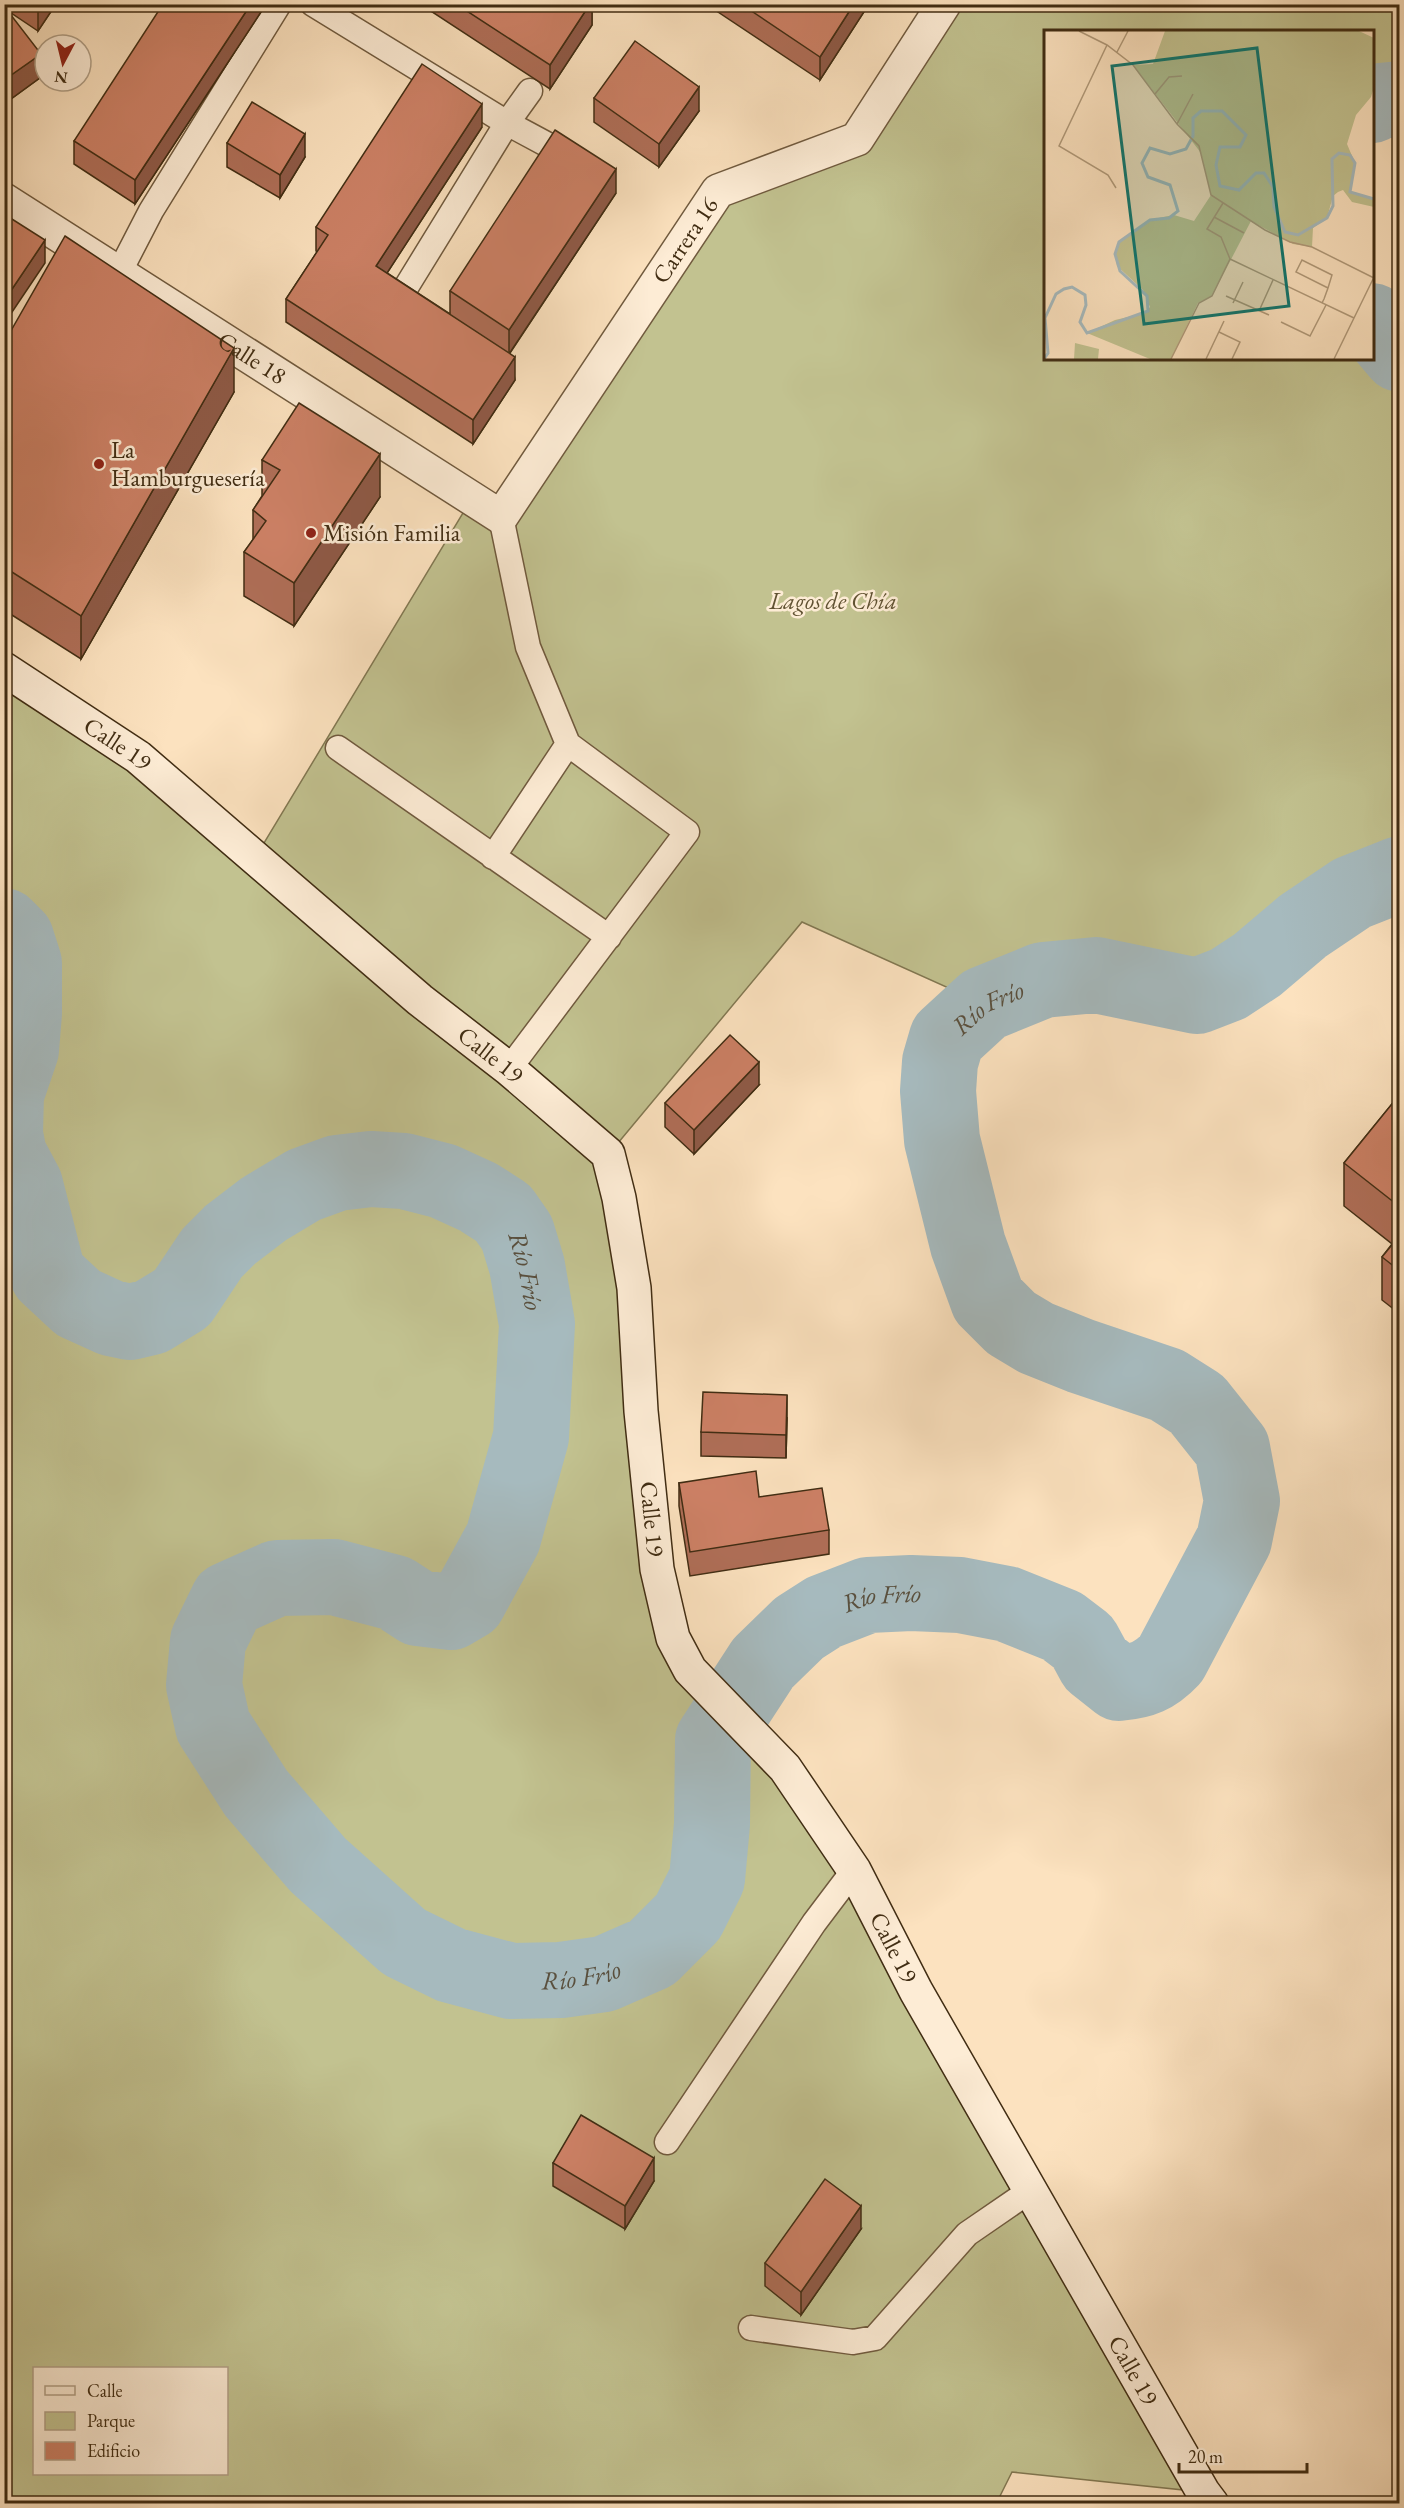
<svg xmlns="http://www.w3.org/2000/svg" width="1404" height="2508" font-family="'EB Garamond',serif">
  <rect width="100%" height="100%" fill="#fce2bf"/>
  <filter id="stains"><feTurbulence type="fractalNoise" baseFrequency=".00333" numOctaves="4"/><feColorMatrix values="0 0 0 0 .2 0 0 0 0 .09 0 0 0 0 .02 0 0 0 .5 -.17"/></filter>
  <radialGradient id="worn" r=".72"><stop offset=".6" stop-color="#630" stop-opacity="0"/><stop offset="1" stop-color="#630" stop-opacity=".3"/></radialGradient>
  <!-- green -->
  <path fill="#c2c290" stroke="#827852" stroke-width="1.5" fill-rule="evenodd" d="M944,5H1399V99L1380,101L1373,105L1372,32H1046V358H1372L1373,321L1399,354V874L1352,893L1303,926L1257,965L1228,984L1197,996L1096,975L1043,980L984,1004L802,922L608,1155L673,1638L785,1768L1203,2492L1012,2472L996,2504L5,2503L4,669L255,858L472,498L500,516L718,191L857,139ZM34,2368H226V2474H34Z"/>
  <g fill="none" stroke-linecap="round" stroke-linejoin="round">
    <!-- river -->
    <g stroke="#a6babe" stroke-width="76">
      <path d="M1372,105L1380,101L1400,99"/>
      <path d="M1372,321L1400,354"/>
      <path id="s1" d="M4,926L16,938L24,963V1013L21,1050L6,1094L5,1134L9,1155L25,1185L48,1275L78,1303L111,1318L130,1322L151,1317L182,1298L212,1253L230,1235L264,1209L304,1185L337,1173L371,1169L404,1171L443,1181L478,1197L503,1213L517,1233L527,1266L537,1324L531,1437L503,1538L468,1602L451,1612L418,1608L395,1593L334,1577L277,1578L228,1600L208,1641L204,1685L213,1726L256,1793L318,1865L404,1942L451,1965L511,1981L561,1980L604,1974L652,1953L688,1917L707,1879L712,1824L713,1740L763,1663L799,1628L824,1612L868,1595L911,1593L960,1595L1007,1604L1062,1626L1083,1642L1095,1664L1119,1683C1142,1681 1155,1676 1171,1659L1234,1540L1242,1501L1232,1448L1197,1404L1167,1385L1081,1356L1036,1338L1011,1323L988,1300L968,1245L942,1140L938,1091L940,1062L947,1038L984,1004L1043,980L1096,975L1197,996L1228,984L1257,965L1303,926L1352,893L1400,874"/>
    </g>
    <!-- lane casing -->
    <g stroke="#705a3e" stroke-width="27">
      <path id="lane" d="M313,4L507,123L574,159
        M119,273L151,211L279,4
        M405,289L507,123L530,91
        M501,517L528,647L568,744L687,832L509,1069
        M338,748L609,937
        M493,857L568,744
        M667,2142L814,1923L854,1870
        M751,2328L853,2342L875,2338L967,2234L1031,2190"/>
    </g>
    <!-- street casing -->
    <g stroke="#705a3e" stroke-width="36">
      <g id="street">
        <path id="s2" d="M4,200L501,517L718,191L857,139L944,4"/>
      </g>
    </g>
    <!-- secondary casing -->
    <g stroke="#412d13" stroke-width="36">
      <g id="secondary">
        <path id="s3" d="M4,669L138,757L420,1000L509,1069L608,1154L619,1198L634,1288L641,1411L657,1569L673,1638L690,1670L785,1768L854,1870L916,1991L1203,2492L1212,2504"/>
      </g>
    </g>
    <!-- lane -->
    <use href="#lane" stroke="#fdecd5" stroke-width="24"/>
    <!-- street -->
    <use href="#street" stroke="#fdecd5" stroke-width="33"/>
    <!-- secondary -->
    <use href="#secondary" stroke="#fdecd5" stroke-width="33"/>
  </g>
  <!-- wall -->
  <path fill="#af6e57" stroke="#412d13" stroke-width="1.5" d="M4,4H56L38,31L8,11L41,77L4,104Z
    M261,4V12L135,204L74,164V141Z
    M420,4H592V25L550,89Z
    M706,4H869L820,80Z
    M594,98L699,111L659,167L594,122Z
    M482,127L387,273L450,314V291L616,193L510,353L515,380L473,444L286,322V299L317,252L316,251V227Z
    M227,143L305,157L280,198L227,167Z
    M4,343L234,392L81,659L4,610Z
    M262,460L380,497L294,626L244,596V552L253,540V510L262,496Z
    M759,1085L694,1154L665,1127V1103Z
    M1400,1094V1314L1382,1300V1257L1392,1244L1344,1206V1163Z
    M787,1418L786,1458L701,1456V1432Z
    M679,1483L759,1497L829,1530V1554L690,1576L679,1506Z
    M553,2163L654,2181L625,2229L553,2186Z
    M861,2229L801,2315L765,2286V2263Z"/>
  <!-- shaded-wall -->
  <path fill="#8f5a47" stroke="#412d13" stroke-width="1.5" d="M40,4H56L38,31V7Z
    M251,4H261V12L135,204V180Z
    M590,4H592V25L550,89V65Z
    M854,4H869L820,80V57Z
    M41,54V77L4,104V80Z
    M699,87V111L659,167V144Z
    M482,104V127L376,290V266Z
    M305,134V157L280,198V175Z
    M616,169V193L509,354V330Z
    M45,240V263L4,324V301Z
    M234,348V392L81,659V616Z
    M515,357V380L473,444V420Z
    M380,454V497L294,626V583Z
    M759,1062V1085L694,1154V1130Z
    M787,1395V1418L786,1458V1435Z
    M654,2158V2181L625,2229V2206Z
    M861,2206V2229L801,2315V2292Z"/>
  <!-- building -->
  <path fill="#cc8065" stroke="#412d13" stroke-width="1.5" d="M163,4H251L135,180L74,141Z
    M456,4H590L550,65Z
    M741,4H854L820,57Z
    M4,6L41,54L4,80Z
    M635,41L699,87L659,144L594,98Z
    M422,64L482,104L376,266L515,357L473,420L286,299L328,235L316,227Z
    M252,102L305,134L280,175L227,143Z
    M555,130L616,169L509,330L450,291Z
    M4,214L45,240L4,301Z
    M65,236L234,348L81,616L4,567V343Z
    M299,403L380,454L294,583L244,552L266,521L253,510L280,470L262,460Z
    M730,1035L759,1062L694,1130L665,1103Z
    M1400,1094V1207L1344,1163Z
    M1400,1235V1271L1382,1257Z
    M703,1392L787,1395L786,1435L701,1432Z
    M756,1471L759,1497L822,1488L829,1530L690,1552L679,1483Z
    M581,2115L654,2158L625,2206L553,2163Z
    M825,2179L861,2206L801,2292L765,2263Z"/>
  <!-- markers -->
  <g fill="#8f2418" stroke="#fdecd5" stroke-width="2">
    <circle cx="99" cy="464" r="6"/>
    <circle cx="311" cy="533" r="6"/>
  </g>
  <g text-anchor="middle" stroke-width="5" stroke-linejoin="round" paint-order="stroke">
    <!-- street labels -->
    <g font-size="24" fill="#412d13" stroke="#fdecd5">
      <text dy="8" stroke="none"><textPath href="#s2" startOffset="922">Carrera 16</textPath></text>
      <text dy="8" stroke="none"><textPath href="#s2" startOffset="294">Calle 18</textPath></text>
      <text dy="8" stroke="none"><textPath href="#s3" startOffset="136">Calle 19</textPath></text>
      <text dy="8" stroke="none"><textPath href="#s3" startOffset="622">Calle 19</textPath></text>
      <text dy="8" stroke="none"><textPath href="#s3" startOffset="1144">Calle 19</textPath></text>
      <text dy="8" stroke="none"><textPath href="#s3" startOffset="1648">Calle 19</textPath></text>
      <text dy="8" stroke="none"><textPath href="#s3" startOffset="2134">Calle 19</textPath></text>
    </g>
    <!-- poi labels -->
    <g font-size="24" fill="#412d13" stroke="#fdecd5" text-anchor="start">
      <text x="111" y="458">La<tspan x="111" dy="28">Hamburguesería</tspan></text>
      <text x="323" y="541">Misión Familia</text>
    </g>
    <!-- park labels -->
    <g font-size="24" font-style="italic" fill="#615232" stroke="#fdecd5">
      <text x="833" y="609">Lagos de Chía</text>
    </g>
    <!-- water labels -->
    <g font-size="26" font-style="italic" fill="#5a503e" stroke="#fdecd5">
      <text dy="9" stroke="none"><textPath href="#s1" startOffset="3879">Río Frío</textPath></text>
      <text dy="9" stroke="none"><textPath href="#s1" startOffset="963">Río Frío</textPath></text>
      <text dy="9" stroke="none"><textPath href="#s1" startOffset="2709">Río Frío</textPath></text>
      <text dy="9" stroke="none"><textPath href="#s1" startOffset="2169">Río Frío</textPath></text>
    </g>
  </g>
  <!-- overview -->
  <g transform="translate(1044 30)">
    <rect width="330" height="330" fill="#fce2bf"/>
    <path d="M121,1H315L330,8V57L327,67L312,85L303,114L311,133L306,162L330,169V177L308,172L299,160L294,162L289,166L283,188L269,198L268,217L249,214L207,191L168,266L154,273L127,329H106L43,303L71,290L101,283L106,277L99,260L73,236L71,224L75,212L109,189L130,185L150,191L167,165L157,123L89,35L109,34ZM31,313L55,319L54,329H30Z" fill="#c2c290"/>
    <path fill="none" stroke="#a6babe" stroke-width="3" d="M0,329L4,323L1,288L12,264L20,259L28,257L41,265L42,275L36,292L43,303L104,281L103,266L76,241L71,224L75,212L106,190L125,188L134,181L126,155L104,147L98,133L106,118L126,124L142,119L149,106V88L157,81H178L202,105L196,117H176L172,135L176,156L195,160L212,143H220L229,157L230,177L241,202L254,205L283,188L289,176L288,129L295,123L306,125L311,133L306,162L330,169"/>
    <path fill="none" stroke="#b19a7a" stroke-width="1.5" d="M35,1L63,15L89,35L133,94L155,116L167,165L221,200L246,212L268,217L330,248M63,15L15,116L64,145L72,158M73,22L84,1M111,64L125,47L138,46M133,94L149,64M179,173L163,199L177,207L186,229M170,187L200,203M186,229L310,288M182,266L225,285M189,273L199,252M278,273L280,269L284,258L288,245L258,230L252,242L284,258M215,281L229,250M237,292L266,306L282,275M175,302L196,312L188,329M127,329L155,273L168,266L186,229M162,329L180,291M290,329L330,247"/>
    <path fill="#0f766e" fill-opacity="0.15" stroke="#0f766e" stroke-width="3" d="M213,18L245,276L100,294L68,36Z"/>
    <rect width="330" height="330" fill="none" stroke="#412d13" stroke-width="3"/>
  </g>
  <!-- margin -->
  <rect width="1404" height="2508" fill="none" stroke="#fce2bf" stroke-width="24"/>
  <rect x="6" y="6" width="1392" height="2496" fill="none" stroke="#412d13" stroke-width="3"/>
  <rect x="12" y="12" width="1380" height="2484" fill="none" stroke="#412d13" stroke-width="1.5"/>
  <!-- legend -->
  <rect x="33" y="2367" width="195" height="108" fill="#fdecd5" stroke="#b2a087" stroke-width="1.5"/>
  <rect x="45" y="2386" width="30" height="9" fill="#fdecd5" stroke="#b2a087" stroke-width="1.5"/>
  <text x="87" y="2397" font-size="18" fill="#412d13">Calle</text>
  <rect x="45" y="2412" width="30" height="18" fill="#c2c290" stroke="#b2a087" stroke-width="1.5"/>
  <text x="87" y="2427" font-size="18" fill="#412d13">Parque</text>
  <rect x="45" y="2442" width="30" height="18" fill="#cc8065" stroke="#b2a087" stroke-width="1.5"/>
  <text x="87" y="2457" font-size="18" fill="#412d13">Edificio</text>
  <!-- north arrow -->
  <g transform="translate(63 63) rotate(187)"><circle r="28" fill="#fdecd5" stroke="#b2a087" stroke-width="1.5"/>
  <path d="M0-4.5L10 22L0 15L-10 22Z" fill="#8f2418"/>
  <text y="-9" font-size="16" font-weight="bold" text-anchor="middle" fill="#412d13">N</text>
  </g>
  <!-- scale -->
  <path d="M1179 2463v9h128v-9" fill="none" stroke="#412d13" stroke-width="3"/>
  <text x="1188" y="2463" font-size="18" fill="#412d13" stroke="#fdecd5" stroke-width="4.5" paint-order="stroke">20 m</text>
  <rect width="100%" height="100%" filter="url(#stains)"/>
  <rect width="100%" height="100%" fill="url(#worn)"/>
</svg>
